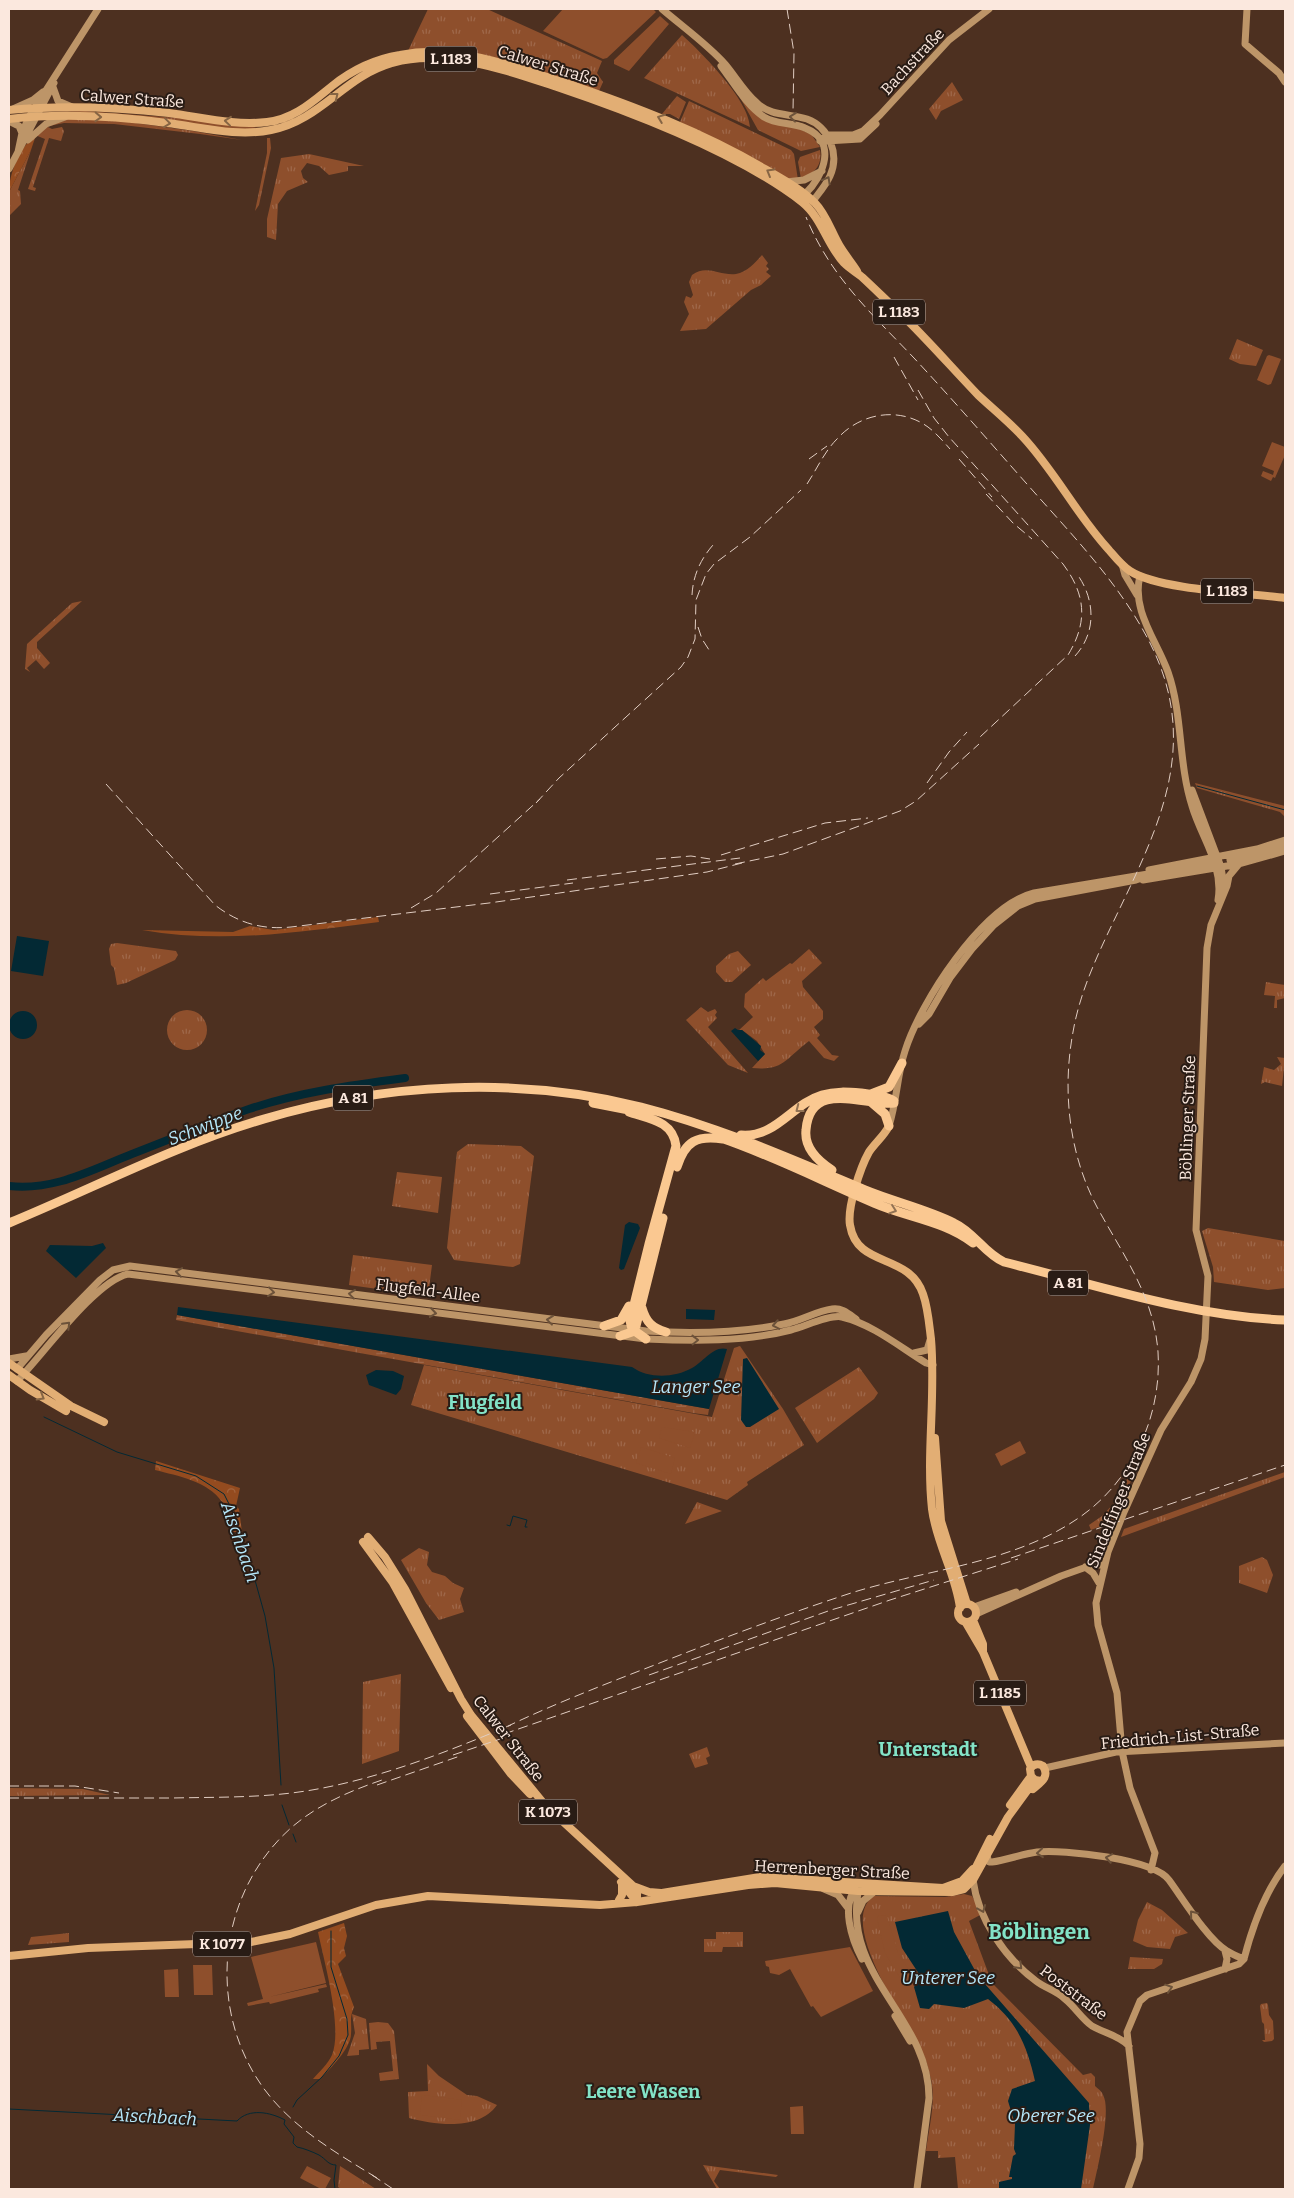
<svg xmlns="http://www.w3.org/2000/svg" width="1294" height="2198" font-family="Bitter,serif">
  <defs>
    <pattern id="grass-tufts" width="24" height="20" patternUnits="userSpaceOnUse" patternTransform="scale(1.25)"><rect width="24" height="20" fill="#8e4f2c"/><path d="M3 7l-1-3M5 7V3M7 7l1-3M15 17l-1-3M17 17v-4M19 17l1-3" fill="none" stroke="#9f684a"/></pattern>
    <pattern id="forest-crowns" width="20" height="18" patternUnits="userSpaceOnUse" patternTransform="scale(1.25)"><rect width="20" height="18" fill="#944b1f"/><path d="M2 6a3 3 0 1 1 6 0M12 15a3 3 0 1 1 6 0" fill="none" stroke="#a4653f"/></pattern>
    <pattern id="wetland-marsh" width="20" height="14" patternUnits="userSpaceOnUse" patternTransform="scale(1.25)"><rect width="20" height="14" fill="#8e4f2c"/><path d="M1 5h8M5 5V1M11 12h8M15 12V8" fill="none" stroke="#9f684a"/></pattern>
  </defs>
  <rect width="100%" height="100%" fill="#4d3020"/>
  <!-- grass -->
  <path fill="url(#grass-tufts)" d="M428,9H487L602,61L597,73L603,82L599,91L535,71L514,62L408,51Z
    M682,35C702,53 749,100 750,127L644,78Z
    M952,82L963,100L941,111L936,120L929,109Z
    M738,94L752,110L811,134L820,147L801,151L758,130Z
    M677,96L686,102L679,119L670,114H662Z
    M689,101L791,150L794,154L798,180L787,178L680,122Z
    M85,111L205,120L260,128L244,130L49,114V112Z
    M68,119L114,120L193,131L242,140L251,145L242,140L200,134L114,124L64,123L49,126Z
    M46,126L52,129L62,127L64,131L61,141L49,138L33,187L36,188L35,191L28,189L45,139L35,135Z
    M267,138H270L271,148L259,205L255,211L267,153Z
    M31,150L18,190L20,191L21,204L9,216V192Z
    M820,150C823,165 814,174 801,179L798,162L800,157Z
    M309,154L364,166H348V171L329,175L319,166L307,163L301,171L303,178L308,182L287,191L278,204L276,240L267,237V219L281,158Z
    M762,255L768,263L766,266L769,269L766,272L771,276L761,285L751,290L706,329L680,331L689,314L684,302L686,296L691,298L693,295L689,282L692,275C707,264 719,276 736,274C747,272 755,263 762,255Z
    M1237,339L1263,350L1256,366L1240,364L1229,359Z
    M82,601L37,642V648L50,663L44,669L36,660L27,668L30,672L25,669L27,644L72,603Z
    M1195,783L1285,806V817L1280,812L1197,788Z
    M117,943L176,951L178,955L175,960L126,983L117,985L114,968L111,965L109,949L111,944Z
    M809,949L822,963L802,981L803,987L823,1011V1019L814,1027L820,1035L817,1038L832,1055L839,1056L834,1061L824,1058L809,1041C785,1059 784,1071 752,1068L765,1054L757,1041L742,1030L738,1031L753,1017L744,1007L745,994L763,978L766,981L790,963L792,964Z
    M738,951L751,965L732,982H725L716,972V966L729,954Z
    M1266,982L1285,985V998L1277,1000V1008H1274L1275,996L1264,995Z
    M701,1007L708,1012L715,1009L717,1012L715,1015L717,1018L708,1027L748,1073L728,1065L686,1020Z
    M167 1030a20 20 0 1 1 40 0a20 20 0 1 1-40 0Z
    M1277,1057L1285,1058L1282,1086L1265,1082L1261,1084L1264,1067L1274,1070L1281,1064Z
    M468,1144L521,1146L534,1156L520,1264L513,1267L454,1260L447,1248L457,1152Z
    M397,1172L442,1177L438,1213L392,1206Z
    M1208,1228L1285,1241V1288L1268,1290L1214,1282L1213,1267L1202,1231Z
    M353,1255L432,1265L428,1296L349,1285Z
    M740,1346L783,1409L804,1445L747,1482L748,1485L727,1500L411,1405L424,1365L712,1417L734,1348Z
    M859,1367L878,1393L874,1399L817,1443L795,1408Z
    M1136,1464H1138L1114,1521L1091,1530L1089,1525L1102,1516L1119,1498L1121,1496L1119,1494Z
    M1285,1472V1477L1121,1537L1124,1529Z
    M697,1502L722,1511L685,1524Z
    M419,1548L429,1552L427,1565L432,1572L445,1576L453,1583L464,1588L460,1599L464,1612L439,1620L426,1603L401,1560Z
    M1262,1557L1267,1560L1273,1575L1267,1593L1239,1583V1566Z
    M401,1674L399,1751L362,1764L363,1682Z
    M707,1747L710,1756L706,1758L708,1764L695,1768L689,1754Z
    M9,1788L83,1789L110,1795L9,1796Z
    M964,1894L972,1896L982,1914L969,1921L992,1983L1083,2075L1091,2073L1095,2077V2086C1097,2088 1102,2091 1103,2095C1112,2110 1097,2170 1093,2189H958L955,2157L938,2158V2151H926C929,2127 936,2103 931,2079C929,2071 927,2061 923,2054C909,2024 835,1922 874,1896L945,1897Z
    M1147,1902L1162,1910L1188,1933L1175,1937L1170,1949L1147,1947L1133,1941L1138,1920Z
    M716,1932H743V1947H723L722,1952H704V1939H716Z
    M69,1933V1942L28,1945L31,1937Z
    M1130,1957L1163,1959L1162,1964L1154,1969H1128Z
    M1267,2003L1268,2005L1269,2015L1273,2021L1274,2039L1272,2041L1264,2042L1262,2040H1265L1264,2024L1262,2022L1260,2006L1261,2004Z
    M352,2014L366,2019L369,2049L359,2050V2055L347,2056L355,2033Z
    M378,2022L388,2023L394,2031L399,2079L380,2081L379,2073L393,2071L390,2041L376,2042L377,2049L371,2050L369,2023Z
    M427,2064L439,2076L467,2095L477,2096L497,2105C479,2131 436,2125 409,2118L408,2092L428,2091Z
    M703,2165L778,2175L776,2177L720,2170L714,2181L720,2189H717Z
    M340,2166L376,2189H341L338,2187Z"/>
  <!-- forest -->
  <path fill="url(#forest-crowns)" d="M36,135L31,150L9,192C9,174 20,146 36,135Z
    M378,917L379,922C300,932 222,944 142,930L233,932L250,926L274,930Z
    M156,1461L240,1488L236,1506L239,1509L242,1532H232C229,1522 228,1511 222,1502C208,1481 178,1476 155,1470Z
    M344,1923L347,1936L344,1948L346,1956L338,1964L354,2007C349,2019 352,2022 351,2034C351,2048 330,2069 320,2079H313C319,2072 328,2064 332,2055C343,2028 324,1961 318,1932Z"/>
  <!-- wetland -->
  <path fill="url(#wetland-marsh)" d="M177,1315L709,1409L708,1415L693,1413L176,1320Z"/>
  <!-- garden -->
  <path fill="#8e4f2c" d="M563,9H653L656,12L607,58L603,59L543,31Z
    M660,16L669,24L629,71L614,64V60Z
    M1269,355L1281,359L1271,384L1268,385L1257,380L1267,356Z
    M1272,442L1285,447V455L1275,478L1273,477L1271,481L1261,476L1263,471L1273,475L1274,471L1262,466Z
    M662,1427L695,1432L690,1448L659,1438Z
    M1020,1441L1026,1453L1001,1466L995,1454Z
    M641,1447L675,1458L671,1474L636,1463Z
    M879,1915L887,1916L898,1953L912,1975L902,1981L885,1953L877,1918Z
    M316,1942L326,1983L269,1997L326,1984L327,1987L318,1989L319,1992L270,2004L269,2002L248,2006L247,2003L263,1999L251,1957Z
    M850,1947L873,1991L821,2017L813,2006L811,2007L790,1969L779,1975L770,1973L769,1967L766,1966L765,1961Z
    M212,1965L213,1995H194L193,1965Z
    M178,1969L179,1997H165L164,1970Z
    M422,2095L462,2100L460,2120L420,2115Z
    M803,2106L804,2134H791L790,2107Z
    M307,2166L331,2178L325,2189H321L300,2178Z"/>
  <!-- water -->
  <path fill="#032934" d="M17,936L49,941L43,976L11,971Z
    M9 1025a14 14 0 1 1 28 0a14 14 0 1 1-28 0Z
    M735,1028L738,1030H742L761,1046L760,1050L765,1054L758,1061L731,1031Z
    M629,1222L638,1224L640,1228L624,1269L621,1270L619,1268L625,1225Z
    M103,1243L106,1248L76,1278L46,1251L50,1245L92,1246Z
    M178,1307L632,1367C649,1379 674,1378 692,1368C703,1362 714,1345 727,1349L709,1409L177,1315Z
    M686,1309L715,1310L714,1320L686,1319Z
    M747,1358L779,1409L750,1427H746L741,1420L743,1359Z
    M376,1370L393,1371L404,1376L401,1389L396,1395L369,1385L366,1375Z
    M948,1911L954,1932L978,1976L1089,2103L1090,2125L1081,2189H999V2182L1012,2179V2177H1009L1013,2156L1016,2154L1014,2149L1015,2124L1008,2101L1012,2089L1035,2081C1027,2046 1017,2021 988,1999L964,2008L934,2004L929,2009L920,2008L914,1987L921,1977L902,1948L895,1922Z"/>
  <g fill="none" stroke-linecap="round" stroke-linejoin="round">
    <!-- stream -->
    <path stroke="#032934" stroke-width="1" d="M1197,786L1285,810
      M44,1417L117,1452L196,1476L224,1494L232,1510L242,1548L253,1573L265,1616L274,1668L281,1785
      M507,1525L510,1526L513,1516L527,1520L525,1527H527
      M282,1805L289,1825
      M293,1834L296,1842
      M293,2107L297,2100L322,2077L339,2056L348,2035L347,2019L331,1967V1931
      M9,2109L237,2121C249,2108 270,2112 285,2120L284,2124L294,2137L293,2143L297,2147C303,2148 313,2152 319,2155C326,2159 328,2165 336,2165L334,2180L335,2189"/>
    <!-- river -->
    <path stroke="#032934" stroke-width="8" d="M9,1186C54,1191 91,1170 132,1154C171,1139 209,1123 249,1109C300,1092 352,1085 405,1078"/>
    <!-- secondary -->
    <path stroke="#bd9568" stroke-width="7" d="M662,9C683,27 707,44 725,64C736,77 744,92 757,103C772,117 789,113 807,119C829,127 840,154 830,176C826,185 819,193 813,201
      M1247,9L1245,44L1279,73L1285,82
      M721,66C734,83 746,105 764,117C777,125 791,122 805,128C838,141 824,176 805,194
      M53,87L58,101L72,107
      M13,109L33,100L43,92
      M9,121L19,126L22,133
      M28,140L46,124L65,117
      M820,141L827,135H853L863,131L880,115L949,40L989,9
      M826,141L860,139L876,124
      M18,152L22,133L29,117L98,9
      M9,169L54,83
      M786,182L804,180L822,171
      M1122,564L1125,575L1137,595
      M1140,576C1131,610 1157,641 1168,672C1183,715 1178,762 1192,806C1201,837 1224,866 1218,900
      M1192,790L1221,867L1224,886
      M1230,860L1266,853L1285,846
      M1149,870L1257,849L1285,840
      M1143,880L1239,864L1285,851
      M919,1024L929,1014L950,978L972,949L994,925L1018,906L1035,899L1136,880L1148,876
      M889,1126C897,1101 897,1075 905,1051C920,1003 982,906 1034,893L1208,864
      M914,1353L927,1350L930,1340
      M9,1359L26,1356
      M17,1369L46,1335L100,1280L113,1270L130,1266L646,1331C693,1334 739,1333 784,1324C801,1321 816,1311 832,1309C841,1307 849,1314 856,1319
      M17,1381C42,1356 95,1281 128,1274L646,1339C694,1341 744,1342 791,1330C804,1327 830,1314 842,1317C872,1324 900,1347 926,1363L933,1365
      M1085,1567L1093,1573L1099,1583
      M974,1607L1016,1592
      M976,1614L1061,1576L1092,1565H1104
      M1045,1768L1116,1752L1285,1743
      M987,1856L989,1862H992C1007,1860 1022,1854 1037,1852C1063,1849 1154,1859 1169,1880C1183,1899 1208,1940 1227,1951C1233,1955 1239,1957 1244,1959
      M1151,1870L1155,1853L1130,1788L1122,1751L1117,1693L1098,1625L1096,1603L1108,1552L1124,1512L1161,1430L1191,1382L1201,1359L1205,1339L1208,1276L1196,1230L1207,948L1211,925L1227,886L1229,876L1239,864
      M973,1880C978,1919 1005,1958 1036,1981C1045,1988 1057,1991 1065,1999C1075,2007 1082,2019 1092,2026C1104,2033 1120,2036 1129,2046
      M857,1887C840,1905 852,1940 862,1959
      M859,1887C840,1976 929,2016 929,2098L917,2189
      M824,1889L838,1895L848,1908
      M858,1912L863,1901L875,1891
      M1244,1959C1252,1928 1265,1892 1285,1866
      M1225,1969L1227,1959L1225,1951
      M895,2016L910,2041
      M1128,2189L1139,2158L1140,2144L1127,2032L1140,2001L1147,1995L1239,1964L1244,1959"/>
    <!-- primary -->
    <path stroke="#e2ae74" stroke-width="8" d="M9,110C62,105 116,107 169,113C201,117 234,126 267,122C294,119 312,102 332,86C352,70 375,59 400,55C420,51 441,51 461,54C497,60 531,72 566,83C634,106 702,132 765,169C782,179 801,189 815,203C827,215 832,234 841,248C846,256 852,263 857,271
      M9,119C61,113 115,116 167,123C201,127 237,137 271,130C308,123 331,96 361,77C389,59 423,55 455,60C490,64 524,76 557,87C634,113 737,152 802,202C822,218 827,245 844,263C850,269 856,272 862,277C875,289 887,301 900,313C927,339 952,368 978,395C993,409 1008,421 1022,436C1055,471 1076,514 1109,550C1115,557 1122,566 1130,571C1159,590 1248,593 1285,598
      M889,1126C884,1136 875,1143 869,1152C860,1168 847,1208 850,1225C857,1269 909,1252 923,1294C928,1308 929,1323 931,1339C936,1395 926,1453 932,1509C936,1543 956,1574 960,1608
      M9,1363L71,1406L104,1422
      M9,1375L30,1390L66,1411
      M935,1438L941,1521L967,1604
      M368,1537L385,1557L405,1589L461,1699L471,1715L545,1805L632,1885L637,1893V1902
      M363,1542L393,1583L451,1688
      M958 1613a9 9 0 1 1 18 0a9 9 0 1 1-18 0Z
      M973,1620L983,1644V1652
      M966,1623L983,1652L1031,1767
      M467,1716L511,1774L530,1794
      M1033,1789C1041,1782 1050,1777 1043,1766C1038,1763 1033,1764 1030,1769L1031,1776L1035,1780L1041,1781
      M1010,1805L1031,1776
      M973,1873L990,1839
      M621,1882L637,1902
      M633,1886L649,1892L661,1893
      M662,1893L760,1877L943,1888L962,1881L973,1869
      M619,1900L622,1895V1883
      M9,1956L88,1948L251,1942L290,1934L376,1905L428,1896L600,1905L637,1902L748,1885L775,1883L858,1891L952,1892L964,1889L973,1880L1008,1817L1035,1780"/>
    <!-- motorway -->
    <path stroke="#fac891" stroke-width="9" d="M871,1094L889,1087L902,1063
      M871,1102L885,1114L889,1126
      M593,1103L634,1111
      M629,1112C650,1119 673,1121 676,1146L649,1244L630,1321L632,1329L646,1339
      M741,1135C776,1138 792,1104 822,1095C835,1091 848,1092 861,1093C872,1095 885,1095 894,1101
      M718,1137C772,1155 822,1181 874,1203C906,1217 945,1221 973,1243
      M677,1167C685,1141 697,1135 723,1139
      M832,1170C818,1161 804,1148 806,1130C810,1078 867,1107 894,1103
      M9,1223C94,1188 175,1145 264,1119C385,1083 518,1076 641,1107C719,1127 791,1159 865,1190C894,1202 926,1209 954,1223C974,1232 984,1253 1004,1262C1097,1285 1189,1316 1285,1320
      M642,1308C646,1322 652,1328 666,1332
      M604,1326L621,1320L629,1306
      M620,1336L632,1332L636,1326L663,1218"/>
    <!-- rail -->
    <path stroke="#e1cdc2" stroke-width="1" stroke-dasharray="10 5" stroke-linecap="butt" d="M787,9L794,53L793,112
      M894,357L918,400
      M918,390L934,418L949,437L1063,564C1086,595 1088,622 1068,655L980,737
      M809,459L827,446
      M959,459L992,497
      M807,484C817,469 824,452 837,439C860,413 899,406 928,427C936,433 943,441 950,449
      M986,494L1013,523L1032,539
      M692,595C693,576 700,560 713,545
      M698,627L702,639L711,653
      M1075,656C1097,632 1095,599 1077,574
      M927,783L949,752L967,732
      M106,784L215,905C238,923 262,930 291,927L489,903L707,872L742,863
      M536,803L559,778L681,667L688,657L695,639L696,600L706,574L714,564L750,537L801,490
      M721,855L825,823L868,818
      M656,859L691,856L710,859
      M735,864L783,854L900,811L916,801L979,744
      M567,880L740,858
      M490,894L573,883
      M411,908L436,893L540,799
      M1011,1558L1285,1465
      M649,1675L831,1610L934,1580
      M506,1727C554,1704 603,1685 652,1666C718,1640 784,1615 851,1593C927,1569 1013,1564 1080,1517C1133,1480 1162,1415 1158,1352C1154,1296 1123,1255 1097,1207C1069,1154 1062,1091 1073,1032C1079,997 1093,965 1108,933C1154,836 1204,750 1150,643C1121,586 1076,539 1034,492C994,447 955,402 914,358C871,313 830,276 806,217
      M504,1734L890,1600L1018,1559
      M453,1755L512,1735
      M377,1785L460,1756
      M9,1786H75L119,1793
      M9,1798C63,1798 118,1798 172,1798C219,1797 266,1798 312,1790C381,1778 447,1752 511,1725
      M372,2175L393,2189
      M377,2178C335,2152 291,2127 262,2086C206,2006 218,1892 292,1827C319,1804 350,1791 382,1780"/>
  </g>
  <!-- one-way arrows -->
  <defs><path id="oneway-chevron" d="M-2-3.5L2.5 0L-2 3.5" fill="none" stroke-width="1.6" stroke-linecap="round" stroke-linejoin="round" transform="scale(1.25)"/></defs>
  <g stroke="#866544">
    <use href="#oneway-chevron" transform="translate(335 96) rotate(-38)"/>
    <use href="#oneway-chevron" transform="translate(98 117) rotate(2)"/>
    <use href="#oneway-chevron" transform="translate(661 118) rotate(-159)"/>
    <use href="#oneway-chevron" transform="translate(228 121) rotate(-174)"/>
    <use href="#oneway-chevron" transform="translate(167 123) rotate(7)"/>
    <use href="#oneway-chevron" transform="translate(770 172) rotate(-150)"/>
    <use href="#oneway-chevron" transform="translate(41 1397) rotate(30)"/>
  </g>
  <g stroke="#6c523a">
    <use href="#oneway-chevron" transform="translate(793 117) rotate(-174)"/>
    <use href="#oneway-chevron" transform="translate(827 180) rotate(-61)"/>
    <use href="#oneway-chevron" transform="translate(179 1272) rotate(-172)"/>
    <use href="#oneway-chevron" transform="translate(271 1292) rotate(7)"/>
    <use href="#oneway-chevron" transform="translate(352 1294) rotate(-173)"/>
    <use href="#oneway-chevron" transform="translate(433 1313) rotate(8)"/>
    <use href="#oneway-chevron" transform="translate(550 1320) rotate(-173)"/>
    <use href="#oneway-chevron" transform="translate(67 1325) rotate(-46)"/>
    <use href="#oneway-chevron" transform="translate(776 1325) rotate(170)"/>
    <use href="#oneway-chevron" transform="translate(695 1340) rotate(-1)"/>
    <use href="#oneway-chevron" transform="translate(1040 1853) rotate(175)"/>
    <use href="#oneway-chevron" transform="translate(1109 1858) rotate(-170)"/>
    <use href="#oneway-chevron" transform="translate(982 1909) rotate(67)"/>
    <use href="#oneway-chevron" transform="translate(1193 1914) rotate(-129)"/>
    <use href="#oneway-chevron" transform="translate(1019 1966) rotate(45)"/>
    <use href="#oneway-chevron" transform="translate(1169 1988) rotate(-18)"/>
  </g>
  <g stroke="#927253">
    <use href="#oneway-chevron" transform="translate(799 1109) rotate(142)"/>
    <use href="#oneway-chevron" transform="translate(893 1210) rotate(19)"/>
  </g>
  <g text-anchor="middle" stroke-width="4" stroke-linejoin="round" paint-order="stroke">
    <!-- shield labels -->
    <g fill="#291c15" stroke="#bcaba2" stroke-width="1">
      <rect x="425" y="46.5" width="52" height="25" rx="4"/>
      <rect x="873" y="299.5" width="52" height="25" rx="4"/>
      <rect x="1201" y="578.5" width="52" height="25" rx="4"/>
      <rect x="333" y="1085.5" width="40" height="25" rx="4"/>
      <rect x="1048" y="1270.5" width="40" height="25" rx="4"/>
      <rect x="974" y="1680.5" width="52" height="25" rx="4"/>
      <rect x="519" y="1799.5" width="58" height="25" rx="4"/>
      <rect x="193" y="1931.5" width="58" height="25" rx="4"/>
    </g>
    <g font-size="15" font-weight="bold" fill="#fbe8de">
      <text x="451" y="64">L 1183</text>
      <text x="899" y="317">L 1183</text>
      <text x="1227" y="596">L 1183</text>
      <text x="353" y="1103">A 81</text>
      <text x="1068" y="1288">A 81</text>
      <text x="1000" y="1698">L 1185</text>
      <text x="548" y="1817">K 1073</text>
      <text x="222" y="1949">K 1077</text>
    </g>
    <!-- street labels -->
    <g font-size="16" fill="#fbe8de" stroke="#291c15">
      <text transform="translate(912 61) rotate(-47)" y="6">Bachstraße</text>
      <text transform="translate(548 65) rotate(17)" y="6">Calwer Straße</text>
      <text transform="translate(132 98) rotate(4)" y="6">Calwer Straße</text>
      <text transform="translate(1187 1118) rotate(-88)" y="6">Böblinger Straße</text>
      <text transform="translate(428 1290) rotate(7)" y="6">Flugfeld-Allee</text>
      <text transform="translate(1118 1500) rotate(-68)" y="6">Sindelfinger Straße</text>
      <text transform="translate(1180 1736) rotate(-5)" y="6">Friedrich-List-Straße</text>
      <text transform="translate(509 1738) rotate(52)" y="6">Calwer Straße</text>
      <text transform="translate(832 1869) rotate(3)" y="6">Herrenberger Straße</text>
      <text transform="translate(1074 1992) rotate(37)" y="6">Poststraße</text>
    </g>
    <!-- water labels -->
    <g font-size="18" font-style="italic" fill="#b5e7fa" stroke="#291c15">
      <text transform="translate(205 1126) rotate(-21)" y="6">Schwippe</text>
      <text x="696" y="1393">Langer See</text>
      <text transform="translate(240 1542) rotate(71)" y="6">Aischbach</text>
      <text x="948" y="1984">Unterer See</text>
      <text x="1051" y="2122">Oberer See</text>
      <text transform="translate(155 2117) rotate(3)" y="6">Aischbach</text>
    </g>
    <!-- quarter labels -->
    <g font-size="19" font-weight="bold" fill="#83e3c7" stroke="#291c15">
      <text x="485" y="1409">Flugfeld</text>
      <text x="928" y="1756">Unterstadt</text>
      <text x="643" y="2098">Leere Wasen</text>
    </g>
    <!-- district labels -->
    <g font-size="21" font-weight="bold" fill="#83e3c7" stroke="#291c15">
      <text x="1039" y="1939">Böblingen</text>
    </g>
  </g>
  <!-- border -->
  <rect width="1294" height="2198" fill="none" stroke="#fbe8de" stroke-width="20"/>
</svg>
